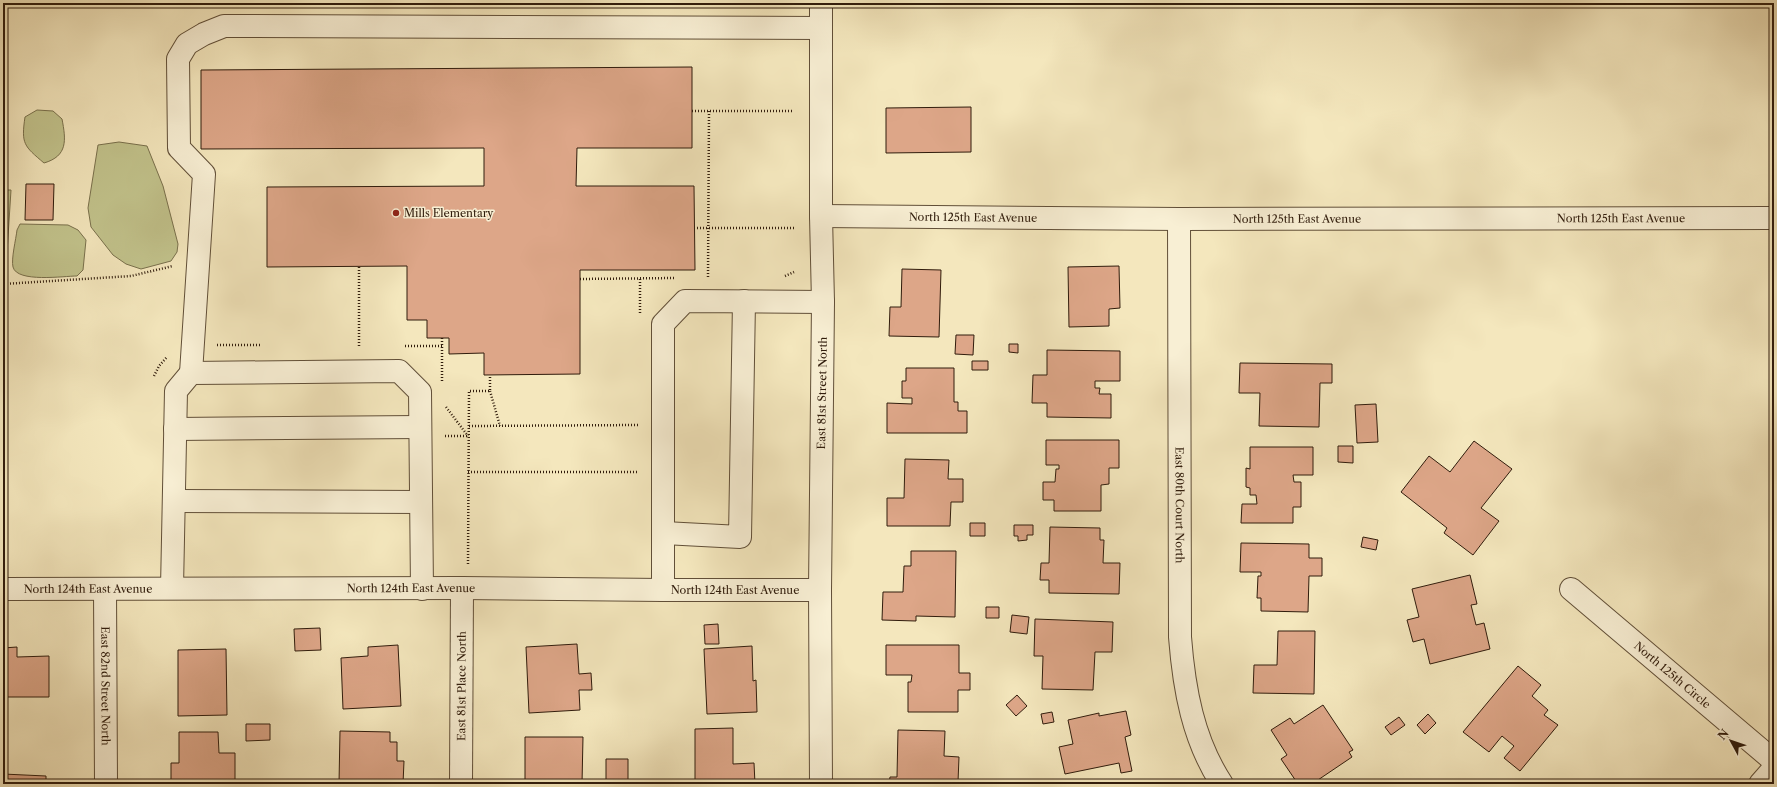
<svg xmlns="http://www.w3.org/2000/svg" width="1777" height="787" font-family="'Libre Caslon Text',serif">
  <rect width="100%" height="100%" fill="#f4e7bd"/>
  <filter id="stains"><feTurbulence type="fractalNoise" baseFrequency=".005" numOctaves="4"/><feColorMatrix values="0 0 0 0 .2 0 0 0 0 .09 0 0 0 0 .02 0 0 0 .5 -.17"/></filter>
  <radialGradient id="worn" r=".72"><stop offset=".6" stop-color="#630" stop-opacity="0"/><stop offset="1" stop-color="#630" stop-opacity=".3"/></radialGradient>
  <!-- green -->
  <path fill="#c2c38c" stroke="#79704c" d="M37,110L53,111L62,119C66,140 68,156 44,163C24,146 21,144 25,117Z
    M119,142L147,146L163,186L178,244L177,252L171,261L141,269L126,264L113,255L91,227L88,208L98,145Z
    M3,190H11L5,284H3Z
    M20,224L68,225L78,230L86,240L83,270L77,276C64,276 17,283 13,267C11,259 16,239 17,230Z"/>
  <!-- building -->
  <path fill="#dda688" stroke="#301c0c" d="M692,67V148H577L576,186H694L695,270H580V374L484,375V353L449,354V338H427V320H407V266L267,267V187L484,186V148L201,149V70Z
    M971,107V152L886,153V108Z
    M26,184H54L53,220H25Z
    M1119,266L1120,308L1109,309V326L1069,327L1068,267Z
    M902,269L941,270L939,337L889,336L890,307H901Z
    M956,335H974L973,355L955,354Z
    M1009,344H1018V353L1009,352Z
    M1047,350L1120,351V381H1095V388H1100L1099,394H1111V418L1047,417V403H1032L1033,375H1047Z
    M972,361H988V370H972Z
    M1240,363L1332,364V383H1320L1319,427L1259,426L1260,393H1239Z
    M906,368H954V402H958V411H967V433H887V403L912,404V398H902V381H906Z
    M1376,404L1378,442L1357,443L1355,405Z
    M1046,440H1119V468H1109V484L1101,485V511H1054V500H1043V482H1055L1056,469H1059V465H1046Z
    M1474,441L1512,469L1481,508L1499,521L1473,555L1444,533L1447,528L1401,492L1429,456L1450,472Z
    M1338,446H1353V463L1338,462Z
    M1250,447H1313V475H1293L1294,482H1301V507H1293V523H1241L1242,504H1257L1256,495H1250V488L1246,487V468L1250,469Z
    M905,459L949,460L948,479H963V502H951L950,526H887V498H904Z
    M970,523H985V536H970Z
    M1014,525H1033V535H1027V540L1018,541V536H1014Z
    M1050,527L1100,528V540H1104L1103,563H1120L1119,594L1049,593V580H1040L1041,563H1049Z
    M1363,537L1378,540L1376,550L1361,547Z
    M1241,543L1309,544V558H1322V576H1309L1308,612L1261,611V598H1257L1258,576H1261V572H1240Z
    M911,551H956L955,617L916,616V621L882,620L883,592H903L904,566H911Z
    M1470,575L1477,604L1471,605L1476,625L1484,623L1490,649L1430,664L1424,639L1413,642L1407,620L1419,617L1412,589Z
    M986,607H999V618H986Z
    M1012,615L1029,617L1027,634L1010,632Z
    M1035,619L1113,622L1112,652H1095L1093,690L1042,689L1043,656H1034Z
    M718,624L719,644H705L704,625Z
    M320,628L321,650L295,651L294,629Z
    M1278,631H1315L1314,694L1253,693L1254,665H1277Z
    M577,644L579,674L591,673L592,690H579L580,710L529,713L526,647Z
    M398,645L401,706L343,709L341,658L368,656V647Z
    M886,645H959V673H970V690H958V712H908V682H911L912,675H886Z
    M752,646L753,681L756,680L757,712L707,714L704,649Z
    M17,647V657L49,656V697H3V648Z
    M226,649L227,715L178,716V650Z
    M1518,666L1541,685L1532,696L1548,710L1544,715L1558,725L1520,771L1504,758L1514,746L1502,736L1489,752L1463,732Z
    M1017,695L1027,706L1016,716L1006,705Z
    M1323,705L1353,750L1349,752L1352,757L1312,784H1298L1281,759L1287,755L1271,730L1290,718L1294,724Z
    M1126,711L1131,735L1125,737L1132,771L1121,773L1119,763L1065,774L1059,747L1073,744L1068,720L1099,713V716Z
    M1052,712L1054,722L1043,724L1041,714Z
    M1428,714L1436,723L1425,734L1417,725Z
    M1399,717L1405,725L1391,735L1385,727Z
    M246,724H270V740L246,741Z
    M733,728V764L754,763L755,784H695V729Z
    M898,730L945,731L944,756L959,757L958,782L946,781V784H889L890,777H897Z
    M340,731L390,732V742H397V761H404L403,784H339Z
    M179,732H218L219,753H235V784H171V763H179Z
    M525,737H583L582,784H525Z
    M606,759H628V784H606Z
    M3,774L46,776V784H3Z"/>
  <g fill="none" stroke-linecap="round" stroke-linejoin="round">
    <!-- minor casing -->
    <g stroke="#614f38" stroke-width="24">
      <g id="minor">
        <path d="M821,3V216L823,302L820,590L821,784"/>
        <path id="s1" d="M821,216L1179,219L1774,218"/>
        <path id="s2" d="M1179,219L1180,637C1184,689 1193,740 1222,784"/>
        <path d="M191,373L204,174L179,148L178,59L187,44L204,34L224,26L820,28"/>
        <path d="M175,429L420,427"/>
        <path d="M174,501L420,502"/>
        <path d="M664,533L740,537L744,301"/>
        <path d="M172,588L176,391L191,373L399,371L420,392L422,589"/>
        <path id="s3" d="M3,589L462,588L663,590H820"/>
        <path id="s4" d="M105,589L106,784"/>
        <path id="s5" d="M1571,589L1774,761"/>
        <path d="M663,590V324L685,301L823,302"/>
        <path id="s6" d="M461,784L462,588"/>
        <path d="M1760,784L1774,768"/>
      </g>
    </g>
    <!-- path -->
    <path stroke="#301c0c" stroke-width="2.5" stroke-dasharray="1 2" stroke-linecap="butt" d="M692,111H793
      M694,228H794
      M359,267V346
      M785,276L794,272
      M708,277L709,111
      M580,279L674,278
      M4,284L131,276L173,266
      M640,313V278
      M217,345H260
      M405,346H442
      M154,376L159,366L167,357
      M442,381V338
      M490,391L500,426
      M446,407L468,436
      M469,426L639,425
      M445,436H468
      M468,472H639
      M468,564L469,391H490V375"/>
    <!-- minor -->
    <use href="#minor" stroke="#f8efd4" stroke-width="22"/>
  </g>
  <!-- markers -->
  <circle fill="#8f2418" stroke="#f8efd4" stroke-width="1.5" cx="396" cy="213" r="4"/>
  <g text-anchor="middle" stroke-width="3" stroke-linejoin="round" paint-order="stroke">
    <!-- poi labels -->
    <g font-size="11" fill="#301c0c" stroke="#f8efd4" text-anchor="start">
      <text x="404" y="217">Mills Elementary</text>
    </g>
    <!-- street labels -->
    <g font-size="11" fill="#301c0c" stroke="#f8efd4">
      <text dy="4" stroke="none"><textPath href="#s1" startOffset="152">North 125th East Avenue</textPath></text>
      <text dy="4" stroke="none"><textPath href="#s1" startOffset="476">North 125th East Avenue</textPath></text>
      <text dy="4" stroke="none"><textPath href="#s1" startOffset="800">North 125th East Avenue</textPath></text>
      <text transform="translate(822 393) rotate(-89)" y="4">East 81st Street North</text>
      <text dy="4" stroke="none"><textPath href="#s2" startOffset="286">East 80th Court North</textPath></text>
      <text dy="4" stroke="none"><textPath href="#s3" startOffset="408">North 124th East Avenue</textPath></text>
      <text dy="4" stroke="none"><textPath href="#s3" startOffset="85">North 124th East Avenue</textPath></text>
      <text dy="4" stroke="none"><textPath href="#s3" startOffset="732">North 124th East Avenue</textPath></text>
      <text dy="4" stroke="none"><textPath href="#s5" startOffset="133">North 125th Circle</textPath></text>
      <text dy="4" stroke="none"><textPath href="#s4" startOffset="97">East 82nd Street North</textPath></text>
      <text dy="4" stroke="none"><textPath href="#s6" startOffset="98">East 81st Place North</textPath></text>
    </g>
  </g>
  <!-- margin -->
  <rect width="1777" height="787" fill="none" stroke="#f4e7bd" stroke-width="16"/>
  <rect x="4" y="4" width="1769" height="779" fill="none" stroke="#301c0c" stroke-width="2"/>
  <rect x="8" y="8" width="1761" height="771" fill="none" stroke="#301c0c"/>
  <!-- north arrow -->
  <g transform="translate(1731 741) rotate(310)" stroke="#f8efd4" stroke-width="3" paint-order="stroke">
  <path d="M0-3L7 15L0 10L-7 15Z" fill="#301c0c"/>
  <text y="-6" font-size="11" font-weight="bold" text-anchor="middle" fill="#301c0c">N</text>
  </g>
  <rect width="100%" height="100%" filter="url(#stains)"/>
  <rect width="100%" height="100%" fill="url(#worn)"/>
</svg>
